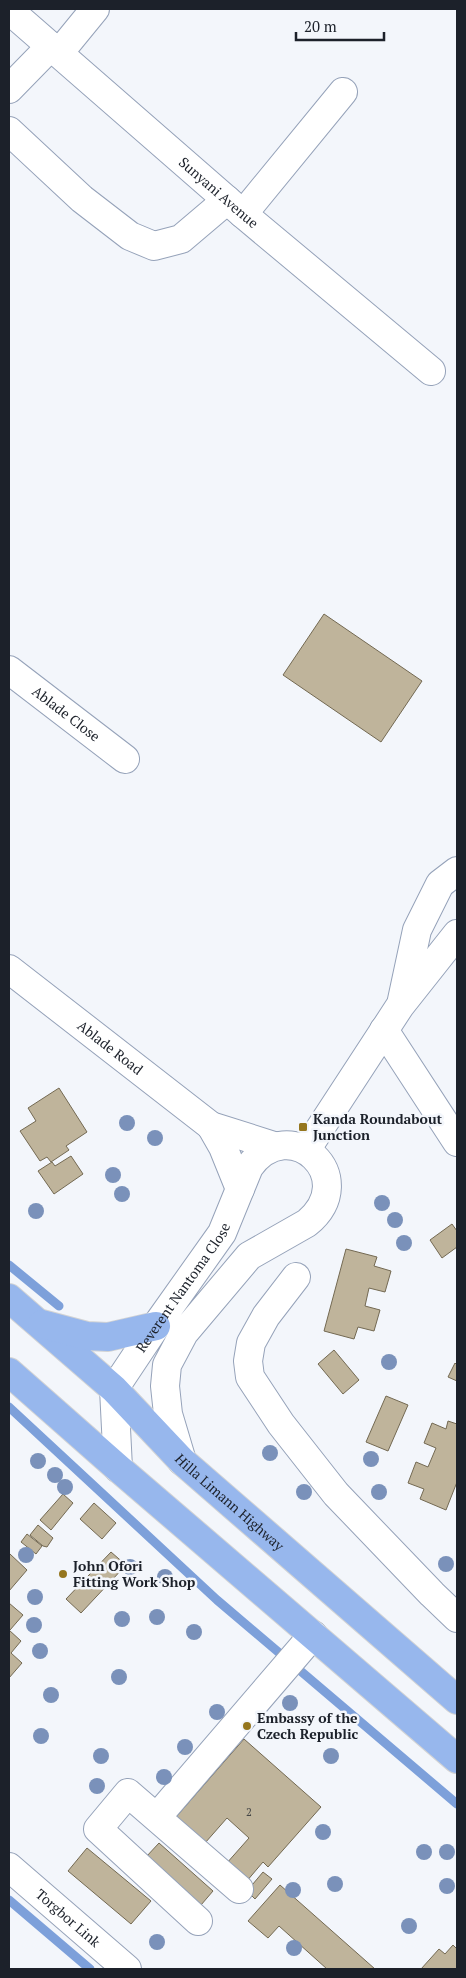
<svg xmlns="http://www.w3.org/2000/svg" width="466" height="1978" font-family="'PT Serif',serif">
  <rect width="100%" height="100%" fill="#f3f6fb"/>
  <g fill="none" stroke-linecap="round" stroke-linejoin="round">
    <!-- stream -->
    <path stroke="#7da0da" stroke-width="9" d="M9,1265L59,1306
      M9,1407L217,1600L457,1804
      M9,1900L90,1969"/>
  </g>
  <!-- building -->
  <path fill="#bfb49b" stroke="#736952" d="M324,614L422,681L381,742L283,675Z
    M59,1088L87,1132L66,1146L69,1150L51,1162L47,1157L40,1161L20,1131L36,1121L28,1108Z
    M71,1156L83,1174L54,1194L38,1171L52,1162L55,1166Z
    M452,1224L457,1231V1247L442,1258L430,1240Z
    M346,1249L377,1257L374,1266L391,1271L385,1292L369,1288L365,1306L380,1310L374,1331L358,1327L354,1339L324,1331Z
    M334,1350L359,1380L343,1394L318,1364Z
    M455,1363L457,1365V1381L448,1377Z
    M386,1396L408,1405L388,1451L366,1442Z
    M448,1421L457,1424V1482L446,1510L420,1499L424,1489L408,1483L416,1462L428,1467L436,1448L424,1443L432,1423L446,1429Z
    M63,1494L73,1503L51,1530L40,1520Z
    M94,1503L116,1523L102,1539L80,1519Z
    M38,1525L53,1538L47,1547L43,1546L30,1535Z
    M27,1534L42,1546L36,1554L21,1542Z
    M111,1552L126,1565L81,1613L66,1599Z
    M10,1554L27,1570L9,1591V1555Z
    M9,1603L23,1615L10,1630L9,1629Z
    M9,1630L21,1641L11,1653L22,1663L9,1678Z
    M244,1739L321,1807L268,1867L263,1862L246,1882L226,1864L249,1838L227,1818L205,1843L176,1817Z
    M159,1843L213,1891L201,1905L146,1857Z
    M87,1848L151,1901L131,1924L68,1871Z
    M263,1872L272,1879L255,1899L247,1891Z
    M280,1885L375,1969H327L279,1926L268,1938L248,1921Z
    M453,1945L457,1949V1969H421L439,1949L445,1954Z"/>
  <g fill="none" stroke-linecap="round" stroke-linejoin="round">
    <!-- minor casing -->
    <g stroke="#95a2b9" stroke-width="30">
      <g id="minor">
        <path id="s1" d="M9,10L243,214L431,371"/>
        <path d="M59,53L95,9"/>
        <path d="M9,89L51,46"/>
        <path d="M9,131L82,199L130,236L154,246L181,239L227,200"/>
        <path d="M243,214L343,92"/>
        <path id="s2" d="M9,670L125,759"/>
        <path id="s3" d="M9,969L211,1126L274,1146"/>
        <path d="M402,1000L417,930L440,884L457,871"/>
        <path d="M384,1030L457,1142"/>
        <path d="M211,1126L223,1147L240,1189"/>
        <path d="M306,1150L400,1006L457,934"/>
        <path d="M296,1277L266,1316L251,1343L248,1361L250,1377L281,1424L336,1494L432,1594L457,1618"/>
        <path id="s4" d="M118,1468L114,1389L156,1326L222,1233L249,1167C290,1110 362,1178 307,1223L249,1256L184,1333L167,1365L165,1386L168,1414L182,1461"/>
        <path d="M157,1817L313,1635"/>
        <path id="s5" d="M9,1867L127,1969"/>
        <path d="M198,1921L98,1829L128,1793L239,1889"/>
      </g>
    </g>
    <!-- major casing -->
    <g stroke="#d2d3d4" stroke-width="30">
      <g id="major">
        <path id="s6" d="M9,1298L114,1389L182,1461L457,1700"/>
        <path d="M42,1324L87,1336L108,1337L156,1326"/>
        <path d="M9,1372L118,1468L457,1759"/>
      </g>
    </g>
    <!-- minor -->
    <use href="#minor" stroke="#fff" stroke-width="28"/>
    <!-- major -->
    <use href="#major" stroke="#97b7ed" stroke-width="28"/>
  </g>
  <!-- trees -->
  <g fill="#7a91ba">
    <circle cx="127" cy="1123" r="8"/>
    <circle cx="155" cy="1138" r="8"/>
    <circle cx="113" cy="1175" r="8"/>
    <circle cx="122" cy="1194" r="8"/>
    <circle cx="382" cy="1203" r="8"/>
    <circle cx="36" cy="1211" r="8"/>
    <circle cx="395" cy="1220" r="8"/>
    <circle cx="404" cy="1243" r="8"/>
    <circle cx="389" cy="1362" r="8"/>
    <circle cx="270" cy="1453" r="8"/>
    <circle cx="371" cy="1459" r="8"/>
    <circle cx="38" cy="1461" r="8"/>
    <circle cx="55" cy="1475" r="8"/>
    <circle cx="65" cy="1487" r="8"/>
    <circle cx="304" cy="1492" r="8"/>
    <circle cx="379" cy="1492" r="8"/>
    <circle cx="26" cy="1555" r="8"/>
    <circle cx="446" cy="1564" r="8"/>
    <circle cx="130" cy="1567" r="8"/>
    <circle cx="165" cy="1577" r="8"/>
    <circle cx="35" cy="1597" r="8"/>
    <circle cx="157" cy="1617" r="8"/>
    <circle cx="122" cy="1619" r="8"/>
    <circle cx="34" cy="1625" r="8"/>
    <circle cx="194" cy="1632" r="8"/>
    <circle cx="40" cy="1651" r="8"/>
    <circle cx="119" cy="1677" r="8"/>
    <circle cx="51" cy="1695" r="8"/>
    <circle cx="290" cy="1703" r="8"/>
    <circle cx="217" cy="1712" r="8"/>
    <circle cx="41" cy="1736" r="8"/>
    <circle cx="185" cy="1747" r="8"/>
    <circle cx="101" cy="1756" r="8"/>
    <circle cx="331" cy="1756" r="8"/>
    <circle cx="164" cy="1777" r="8"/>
    <circle cx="97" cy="1786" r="8"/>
    <circle cx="323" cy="1832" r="8"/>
    <circle cx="424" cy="1852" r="8"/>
    <circle cx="447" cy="1852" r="8"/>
    <circle cx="335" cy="1884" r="8"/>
    <circle cx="447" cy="1886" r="8"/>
    <circle cx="293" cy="1890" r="8"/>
    <circle cx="409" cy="1926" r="8"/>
    <circle cx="157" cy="1942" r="8"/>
    <circle cx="294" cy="1948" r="8"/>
  </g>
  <!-- markers -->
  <g fill="#95761e" stroke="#f3f6fb" stroke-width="2">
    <rect x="298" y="1122" width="10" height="10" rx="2.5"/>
    <circle cx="63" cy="1574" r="5"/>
    <circle cx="247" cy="1726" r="5"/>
  </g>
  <g text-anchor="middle" stroke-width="5" stroke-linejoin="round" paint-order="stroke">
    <!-- number labels -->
    <g font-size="11" fill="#454646">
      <text x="249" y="1816">2</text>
    </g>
    <!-- street labels -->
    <g font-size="14" fill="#1c212a" stroke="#f3f6fb">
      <text dy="5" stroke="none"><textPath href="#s1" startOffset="278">Sunyani Avenue</textPath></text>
      <text dy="5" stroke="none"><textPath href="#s2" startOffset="72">Ablade Close</textPath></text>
      <text dy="5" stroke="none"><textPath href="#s3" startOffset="128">Ablade Road</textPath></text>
      <text dy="5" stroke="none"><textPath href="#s4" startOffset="202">Reverent Nantoma Close</textPath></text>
      <text dy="5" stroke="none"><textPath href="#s6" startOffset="301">Hilla Limann Highway</textPath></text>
      <text dy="5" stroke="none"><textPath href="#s5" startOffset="78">Torgbor Link</textPath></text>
    </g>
    <!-- poi labels -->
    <g font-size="14" font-weight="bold" fill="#1c212a" stroke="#f3f6fb" text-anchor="start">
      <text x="313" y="1124">Kanda Roundabout<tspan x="313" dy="16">Junction</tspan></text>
      <text x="73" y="1571">John Ofori<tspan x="73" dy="16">Fitting Work Shop</tspan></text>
      <text x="257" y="1723">Embassy of the<tspan x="257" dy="16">Czech Republic</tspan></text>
    </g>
  </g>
  <!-- border -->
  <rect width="466" height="1978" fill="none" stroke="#1c212a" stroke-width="20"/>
  <!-- scale -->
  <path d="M296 32v8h88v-8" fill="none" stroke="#1c212a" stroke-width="2.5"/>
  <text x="304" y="32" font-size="15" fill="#1c212a" stroke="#f3f6fb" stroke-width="4" paint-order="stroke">20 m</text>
</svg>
